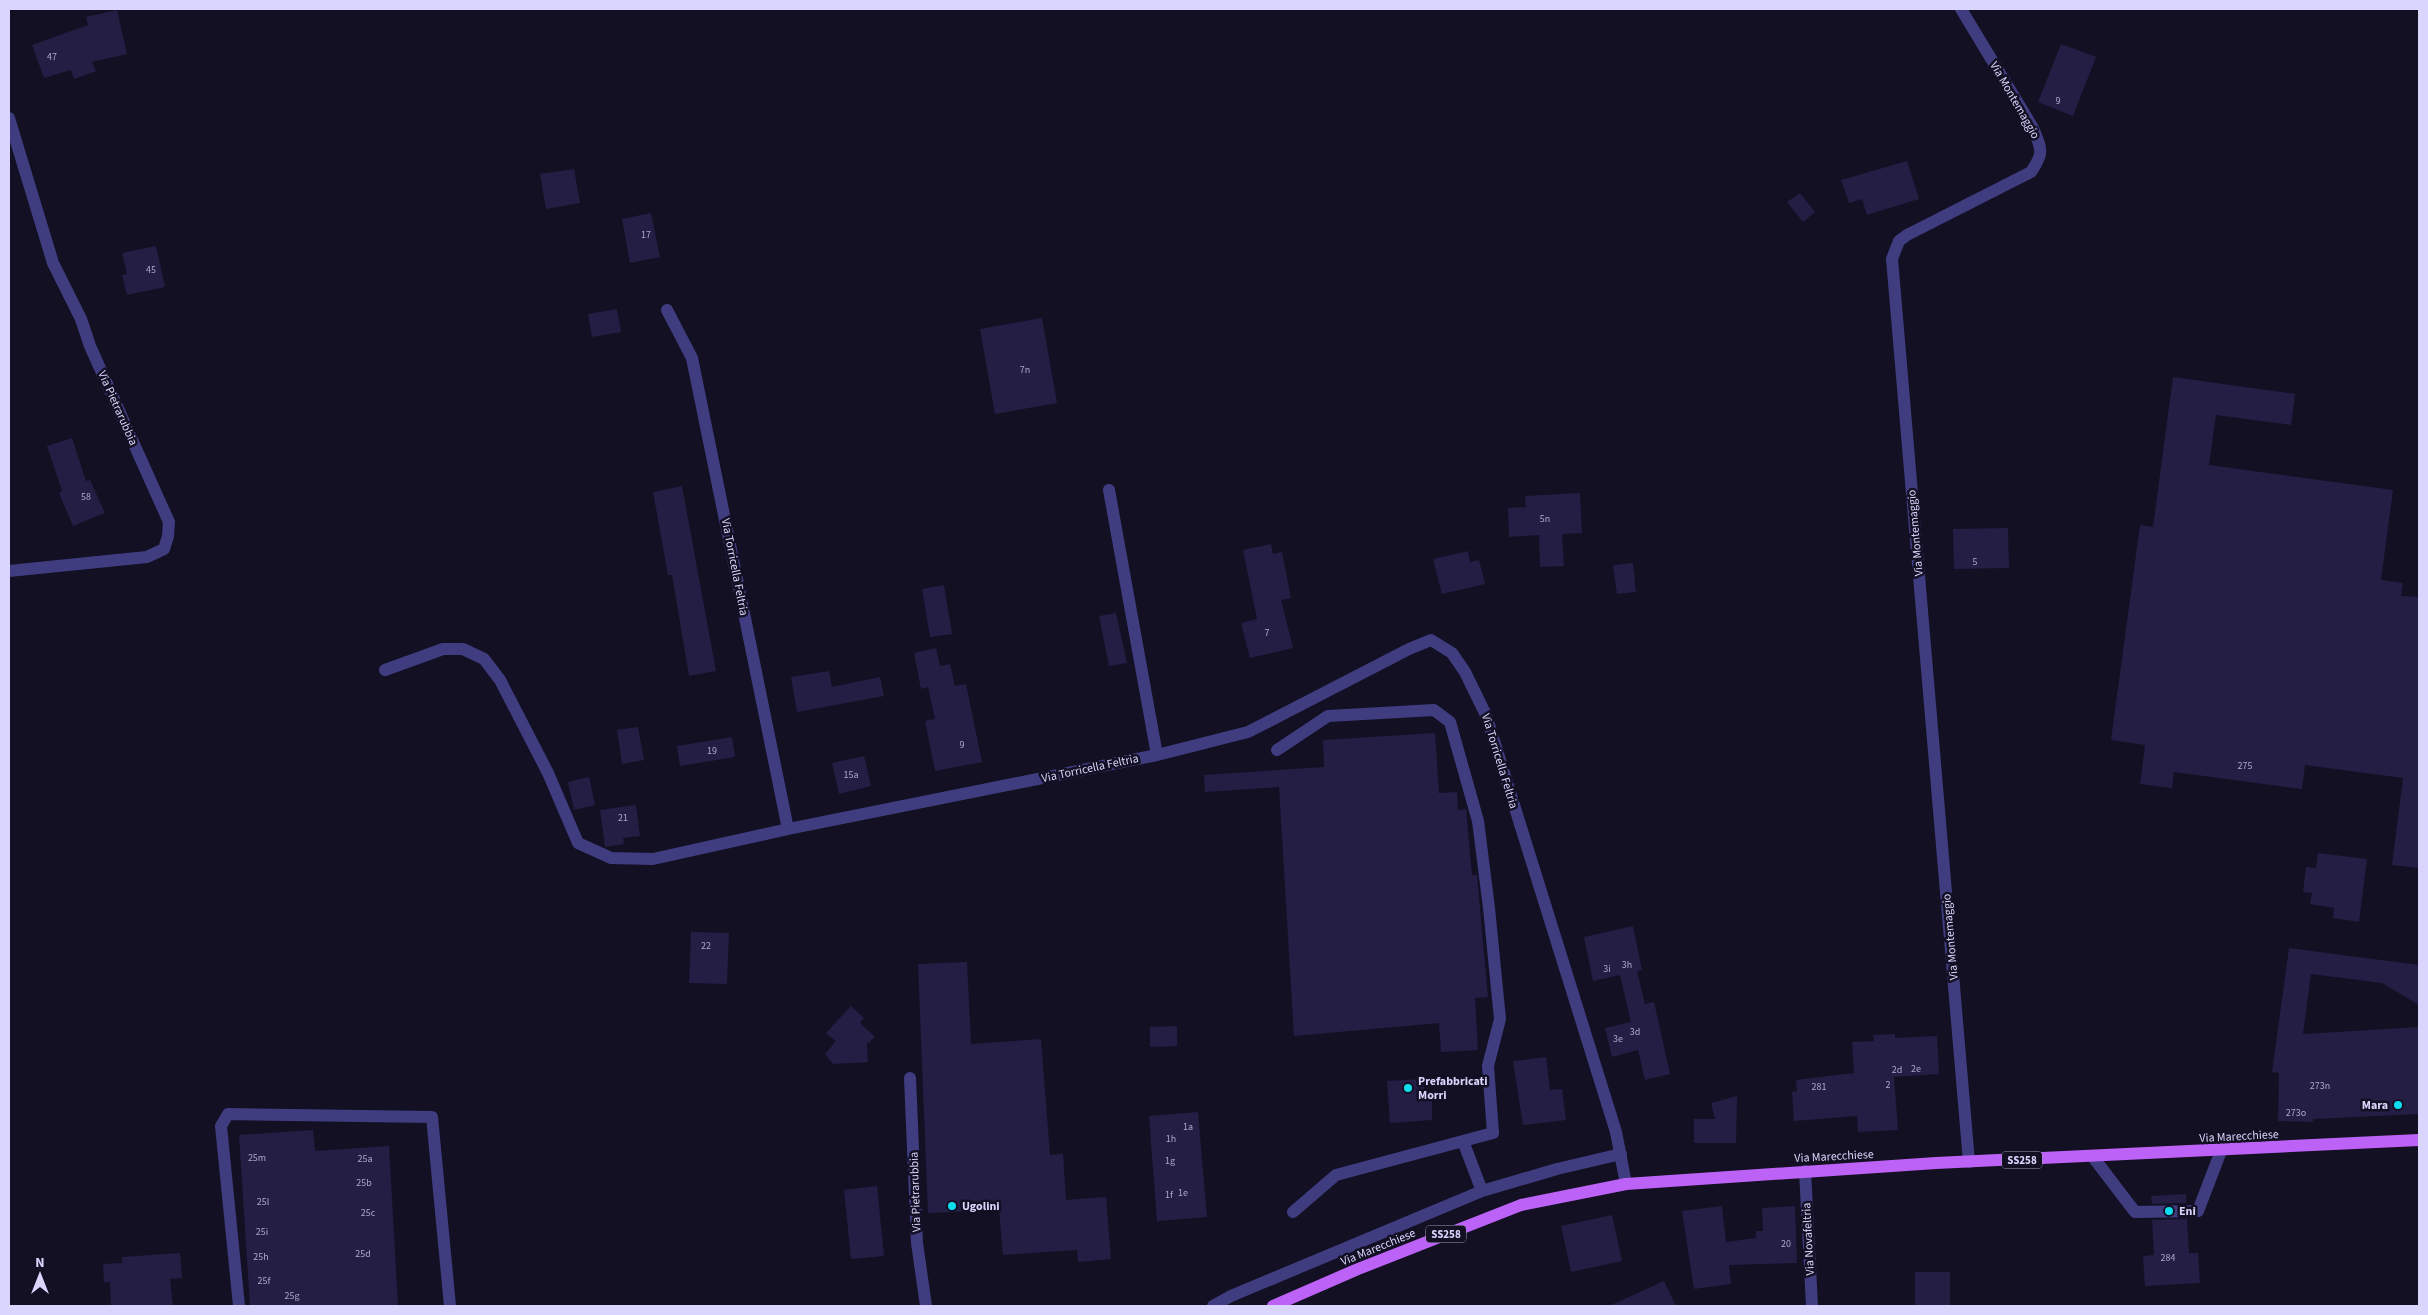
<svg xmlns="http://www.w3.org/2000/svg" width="2428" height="1315" font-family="'Source Sans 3',sans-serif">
  <rect width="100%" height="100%" fill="#131024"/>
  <!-- building -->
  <path fill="#241d44" d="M117,10L127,54L92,62L96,71L74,79L71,70L44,78L32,45L88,25L86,17Z
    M2061,44L2096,57L2073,116L2038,102Z
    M1907,161L1919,199L1867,215L1862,199L1849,203L1841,180Z
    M574,169L580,203L546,209L540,174Z
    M1800,193L1815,212L1803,222L1787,202Z
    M651,213L660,257L630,263L622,219Z
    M156,246L165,287L127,295L122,275L127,274L122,253Z
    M617,309L621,332L592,337L588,314Z
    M1042,318L1057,403L995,414L980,329Z
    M2173,377L2295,394L2291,425L2216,415L2209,465L2393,490L2381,580L2403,583L2401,596L2419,597L2418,868L2392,865L2403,778L2305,765L2302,789L2174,772L2172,788L2140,784L2145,745L2111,740L2140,525L2153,527Z
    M72,438L86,481L90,480L105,513L73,526L59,493L62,491L47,446Z
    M682,486L716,671L689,676L672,575H668L653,492Z
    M1580,493L1582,533L1562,534L1564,566L1540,567L1539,535L1509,537L1508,508L1526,507L1525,496Z
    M2008,528L2009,568L1954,569L1953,529Z
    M1271,544L1273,554L1282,552L1291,598L1281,600L1293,648L1250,658L1241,623L1257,619L1243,550Z
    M1468,551L1470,562L1479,560L1485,584L1442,594L1433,559Z
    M1633,563L1636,592L1617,594L1613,565Z
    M944,585L952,634L930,637L922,589Z
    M1116,613L1127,663L1109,666L1099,616Z
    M936,648L940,666L950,664L955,686L966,684L982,762L935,771L925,721L935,719L928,687L921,689L914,653Z
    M829,671L832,687L880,677L884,696L797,712L791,677Z
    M638,727L644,760L622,764L617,730Z
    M1435,733L1439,793L1457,792L1458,810L1466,809L1472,875H1477L1488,997L1475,998L1478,1050L1441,1052L1439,1023L1294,1036L1279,787L1205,792L1204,775L1324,767L1323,740Z
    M732,737L735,757L680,766L677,746Z
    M864,756L871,786L839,794L832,763Z
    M589,777L595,805L574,810L568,782Z
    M636,805L640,836L623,838L624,844L605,847L600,810Z
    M2318,853L2367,859L2359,922L2333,918L2334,908L2310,904L2312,893L2303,892L2306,867L2316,868Z
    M1633,926L1642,970L1637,971L1645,1004L1654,1002L1670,1074L1645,1080L1638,1050L1612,1057L1605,1028L1631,1022L1620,975L1593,981L1584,937Z
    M691,932L729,933L727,984L689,983Z
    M2289,948L2419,965V1005L2382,983L2311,974L2303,1034L2419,1027V1114L2313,1119V1122L2278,1121L2279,1073L2272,1072Z
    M967,962L971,1044L1041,1039L1050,1155L1063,1154L1066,1200L1106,1197L1111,1259L1078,1262L1077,1250L1003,1255L999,1210L928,1213L918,964Z
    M851,1006L864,1018L860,1023L875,1037L867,1044L868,1062L833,1064L825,1054L836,1041L826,1033Z
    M1177,1026V1046L1150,1047V1027Z
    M1895,1034V1038L1937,1036L1939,1074L1894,1077L1898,1130L1858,1132L1857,1116L1794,1121L1792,1092L1797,1091L1796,1080L1854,1073L1852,1042L1874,1041L1873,1035Z
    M1546,1057L1550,1090L1562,1089L1566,1120L1523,1125L1513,1061Z
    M1423,1079L1425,1098H1432V1120L1390,1123L1387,1081Z
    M1737,1096L1736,1143H1694V1119H1715L1711,1103Z
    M1198,1112L1207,1217L1157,1221L1149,1116Z
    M313,1130L315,1151L389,1146L398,1306H250L239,1135Z
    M877,1186L884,1256L851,1259L844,1190Z
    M2186,1194V1203L2152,1204L2151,1196Z
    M1722,1206L1726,1242L1756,1238V1231H1763L1762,1208L1795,1206L1797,1263L1729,1265L1731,1284L1694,1289L1682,1211Z
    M1612,1215L1622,1261L1571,1272L1561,1226Z
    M2187,1219L2189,1253H2198L2200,1283L2145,1286L2143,1256L2154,1255L2152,1220Z
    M180,1253L182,1278L170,1279L173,1306H111L110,1282H104L103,1264L122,1263V1257Z
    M1915,1272H1950V1306H1915Z
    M1664,1281L1676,1306H1609Z"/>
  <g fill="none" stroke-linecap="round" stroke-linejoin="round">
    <!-- minor -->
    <path stroke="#3f3d80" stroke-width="12" d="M1961,9L2033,128C2042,150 2044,153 2031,172L1907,235L1899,241L1892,259L1969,1162
      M9,118L53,263L81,319L90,346L169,522L168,536L164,549L147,557L9,571
      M667,310L692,358L788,829
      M1109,490L1157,755
      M385,670L443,649H463L484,659L500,680L548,773L578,843L611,858L653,859L788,829L1157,755L1248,732L1409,649L1431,640L1452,653L1465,672L1486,715L1616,1132L1626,1184
      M1277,750L1328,716L1434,710L1450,722L1478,821L1489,908L1500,1019L1488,1066L1493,1133L1336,1175L1293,1212
      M910,1078L917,1243L926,1306
      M2093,1157L2135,1212L2198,1211L2221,1151
      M1805,1171L1812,1306
      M1482,1191L1557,1169L1621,1154
      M239,1306L221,1126L228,1114L432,1117L450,1306
      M1213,1306L1231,1296L1482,1191L1463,1141"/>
    <!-- major -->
    <path stroke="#bd62f6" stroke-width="12" d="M1273,1306L1358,1269L1521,1205L1626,1184L1936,1163L2419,1140"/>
  </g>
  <!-- markers -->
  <g fill="#0dddf1" stroke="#131024" stroke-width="2">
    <circle cx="1408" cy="1088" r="5"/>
    <circle cx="2398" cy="1105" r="5"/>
    <circle cx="952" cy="1206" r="5"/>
    <circle cx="2169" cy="1211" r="5"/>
  </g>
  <g text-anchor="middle" stroke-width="5" stroke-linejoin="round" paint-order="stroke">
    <!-- number labels -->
    <g font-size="10" fill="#aca7cf">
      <text x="52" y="60">47</text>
      <text x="2058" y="104">9</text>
      <text x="646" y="238">17</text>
      <text x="151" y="273">45</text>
      <text x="1025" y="373">7n</text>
      <text x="86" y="500">58</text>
      <text x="1545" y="522">5n</text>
      <text x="1975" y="565">5</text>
      <text x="1267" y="636">7</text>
      <text x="962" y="748">9</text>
      <text x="712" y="754">19</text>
      <text x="2245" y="769">275</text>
      <text x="851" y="778">15a</text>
      <text x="623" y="821">21</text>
      <text x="706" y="949">22</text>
      <text x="1627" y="968">3h</text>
      <text x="1607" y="972">3i</text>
      <text x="1635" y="1035">3d</text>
      <text x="1618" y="1042">3e</text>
      <text x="1916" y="1072">2e</text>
      <text x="1897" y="1073">2d</text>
      <text x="1888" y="1088">2</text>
      <text x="2320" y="1089">273n</text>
      <text x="1819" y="1090">281</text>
      <text x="2296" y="1116">273o</text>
      <text x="1188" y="1130">1a</text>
      <text x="1171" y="1142">1h</text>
      <text x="257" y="1161">25m</text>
      <text x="365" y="1162">25a</text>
      <text x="1170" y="1164">1g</text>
      <text x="364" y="1186">25b</text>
      <text x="1183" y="1196">1e</text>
      <text x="1169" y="1198">1f</text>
      <text x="263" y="1205">25l</text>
      <text x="368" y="1216">25c</text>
      <text x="262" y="1235">25i</text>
      <text x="1786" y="1247">20</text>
      <text x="363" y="1257">25d</text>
      <text x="261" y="1260">25h</text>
      <text x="2168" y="1261">284</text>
      <text x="264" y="1284">25f</text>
      <text x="292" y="1299">25g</text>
    </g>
    <!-- shield labels -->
    <g fill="#131024" stroke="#9e9abc" stroke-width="1">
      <rect x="2002" y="1151.5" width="40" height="17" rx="4"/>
      <rect x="1426" y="1225.5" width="40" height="17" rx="4"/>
    </g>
    <g font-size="11" font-weight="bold" fill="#d9d5fd">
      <text x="2022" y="1164">SS258</text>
      <text x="1446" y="1238">SS258</text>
    </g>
    <!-- street labels -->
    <g font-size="12" fill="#d9d5fd" stroke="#131024">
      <text transform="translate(2015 100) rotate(60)" y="4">Via Montemaggio</text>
      <text transform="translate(118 408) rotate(66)" y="4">Via Pietrarubbia</text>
      <text transform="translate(1915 533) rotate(-95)" y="4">Via Montemaggio</text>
      <text transform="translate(735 567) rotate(79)" y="4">Via Torricella Feltria</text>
      <text transform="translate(1500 761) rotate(73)" y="4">Via Torricella Feltria</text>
      <text transform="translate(1090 768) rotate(-12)" y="4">Via Torricella Feltria</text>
      <text transform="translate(1950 937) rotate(-95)" y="4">Via Montemaggio</text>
      <text transform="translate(2239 1136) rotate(-3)" y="4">Via Marecchiese</text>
      <text transform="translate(1834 1156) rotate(-3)" y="4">Via Marecchiese</text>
      <text transform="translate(915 1192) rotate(-92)" y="4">Via Pietrarubbia</text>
      <text transform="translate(1808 1239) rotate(-93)" y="4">Via Novafeltria</text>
      <text transform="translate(1378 1247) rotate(-22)" y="4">Via Marecchiese</text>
    </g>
    <!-- poi labels -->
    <g font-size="12" font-weight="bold" fill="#d9d5fd" stroke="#131024" text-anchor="start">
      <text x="1418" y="1085">Prefabbricati<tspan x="1418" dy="14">Morri</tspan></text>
      <text x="2388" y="1109" text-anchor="end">Mara</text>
      <text x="962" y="1210">Ugolini</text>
      <text x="2179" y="1215">Eni</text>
    </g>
  </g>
  <!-- border -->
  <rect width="2428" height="1315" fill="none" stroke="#d9d5fd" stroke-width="20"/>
  <!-- north arrow -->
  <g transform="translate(40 1275)" stroke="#131024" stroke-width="4" paint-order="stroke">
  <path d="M0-4L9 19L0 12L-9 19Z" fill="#d9d5fd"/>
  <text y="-8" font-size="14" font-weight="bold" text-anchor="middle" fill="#d9d5fd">N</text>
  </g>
</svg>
